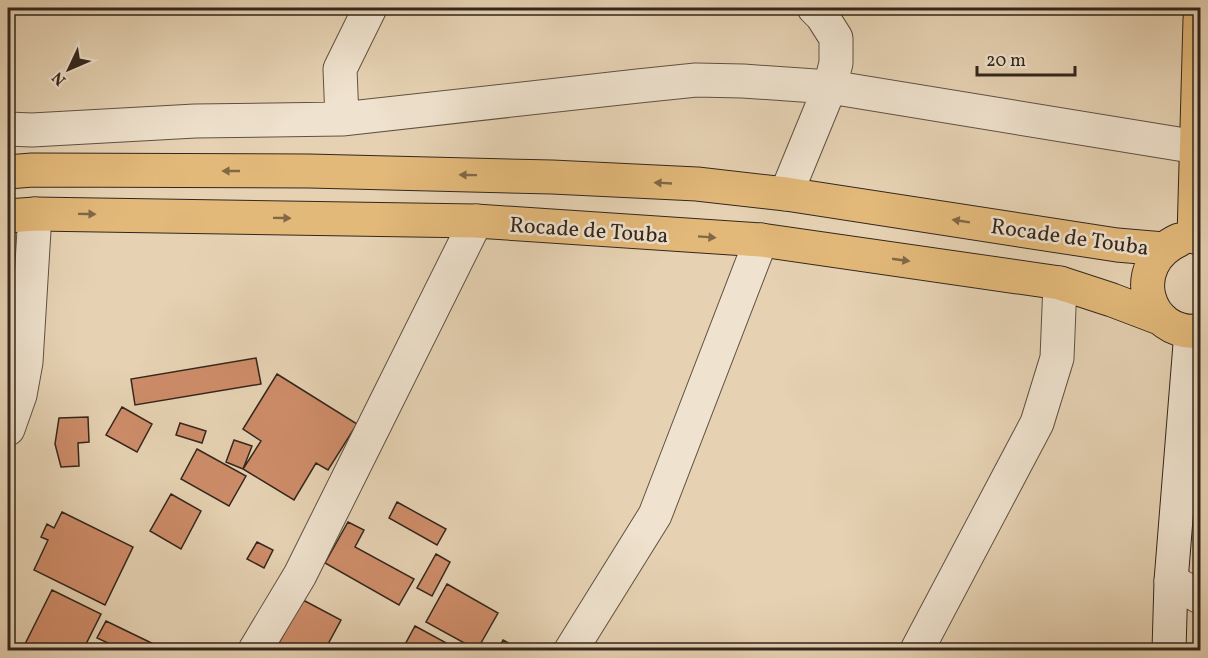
<svg xmlns="http://www.w3.org/2000/svg" width="1208" height="658" font-family="Vollkorn,serif">
  <rect width="100%" height="100%" fill="#e6d2b3"/>
  <filter id="stains"><feTurbulence type="fractalNoise" baseFrequency=".00333" numOctaves="4"/><feColorMatrix values="0 0 0 0 .2 0 0 0 0 .09 0 0 0 0 .02 0 0 0 .5 -.17"/></filter>
  <radialGradient id="worn" r=".72"><stop offset=".6" stop-color="#630" stop-opacity="0"/><stop offset="1" stop-color="#630" stop-opacity=".3"/></radialGradient>
  <!-- building -->
  <path fill="#cf8d6a" stroke="#33261d" stroke-width="1.5" d="M256,358L261,384L135,405L131,379Z
    M277,374L357,424L328,470L316,463L294,500L243,469L261,441L243,429Z
    M122,407L152,424L137,452L106,435Z
    M88,417L89,442L78,443L79,466L61,467L55,444L59,418Z
    M180,423L206,431L202,443L176,435Z
    M234,440L252,446L243,469L226,462Z
    M197,449L246,476L229,506L181,479Z
    M171,494L201,511L181,549L150,531Z
    M397,502L446,529L437,545L389,518Z
    M62,512L133,547L105,605L34,570L48,540L41,537L47,524L54,528Z
    M348,522L364,530L355,547L414,579L399,605L325,563Z
    M257,542L273,550L264,568L247,559Z
    M436,554L450,562L432,596L417,588Z
    M447,584L498,613L477,650L426,622Z
    M52,590L101,614L83,650H22Z
    M303,600L341,620L327,646L334,650H275Z
    M106,621L166,650H123L97,638Z
    M415,626L450,645L447,650H402Z
    M503,640L521,650H498Z"/>
  <g fill="none" stroke-linecap="round" stroke-linejoin="round">
    <!-- minor casing -->
    <g stroke="#605142" stroke-width="35">
      <path id="minor" d="M342,119L340,69L370,8
        M8,129L32,130L195,121L342,119L638,86L696,80L743,81L830,87L1197,147
        M786,194L830,87L836,63V38L822,16L814,8
        M8,429L20,395L26,362L35,214
        M1171,581L1200,597
        M255,650L300,575L476,221
        M571,650L655,515L761,240
        M917,650L1037,423L1057,358L1060,283"/>
    </g>
    <!-- secondary casing -->
    <g stroke="#33261d" stroke-width="35">
      <path id="secondary" d="M1169,650L1171,581L1191,332"/>
    </g>
    <!-- primary casing -->
    <g stroke="#33261d" stroke-width="35">
      <path id="primary" d="M8,172L32,170L309,171L552,177L697,184L786,194L1117,245L1164,249
        M8,216L35,214L476,221L761,240L1060,283L1112,300L1162,319
        M1194,237L1200,19
        M1179,240C1126,264 1145,337 1200,331"/>
    </g>
    <!-- minor -->
    <use href="#minor" stroke="#efe2ce" stroke-width="33"/>
    <!-- secondary -->
    <use href="#secondary" stroke="#efe2ce" stroke-width="33"/>
    <!-- primary -->
    <use href="#primary" stroke="#e3b97a" stroke-width="33"/>
  </g>
  <!-- one-way arrows -->
  <defs><path id="oneway-solid" d="M-6-.8H1V-3.2L6.5 0L1 3.2V.8H-6Z" transform="scale(1.5)"/></defs>
  <g fill="#826847">
    <use href="#oneway-solid" transform="translate(231 171) rotate(-180)"/>
    <use href="#oneway-solid" transform="translate(468 175) rotate(-179)"/>
    <use href="#oneway-solid" transform="translate(663 183) rotate(-177)"/>
    <use href="#oneway-solid" transform="translate(87 214) rotate(1)"/>
    <use href="#oneway-solid" transform="translate(282 218) rotate(1)"/>
    <use href="#oneway-solid" transform="translate(961 221) rotate(-171)"/>
    <use href="#oneway-solid" transform="translate(707 237) rotate(4)"/>
    <use href="#oneway-solid" transform="translate(901 260) rotate(8)"/>
  </g>
  <g text-anchor="middle" stroke-width="5" stroke-linejoin="round" paint-order="stroke">
    <!-- street labels -->
    <g font-size="22" fill="#33261d" stroke="#efe2ce">
      <text transform="translate(589 229) rotate(4)" y="8">Rocade de Touba</text>
      <text transform="translate(1070 236) rotate(8)" y="8">Rocade de Touba</text>
    </g>
  </g>
  <!-- margin -->
  <rect width="1208" height="658" fill="none" stroke="#e6d2b3" stroke-width="30"/>
  <rect x="9" y="9" width="1190" height="640" fill="none" stroke="#33261d" stroke-width="3"/>
  <rect x="15" y="15" width="1178" height="628" fill="none" stroke="#33261d" stroke-width="1.5"/>
  <!-- north arrow -->
  <g transform="translate(69 69) rotate(226)" stroke="#efe2ce" stroke-width="4.5" paint-order="stroke">
  <path d="M0-4.5L10 22L0 15L-10 22Z" fill="#33261d"/>
  <text y="-9" font-size="16" font-weight="bold" text-anchor="middle" fill="#33261d">N</text>
  </g>
  <!-- scale -->
  <path d="M977 66v9h98v-9" fill="none" stroke="#33261d" stroke-width="3"/>
  <text x="986" y="66" font-size="18" fill="#33261d" stroke="#efe2ce" stroke-width="4.5" paint-order="stroke">20 m</text>
  <rect width="100%" height="100%" filter="url(#stains)"/>
  <rect width="100%" height="100%" fill="url(#worn)"/>
</svg>
